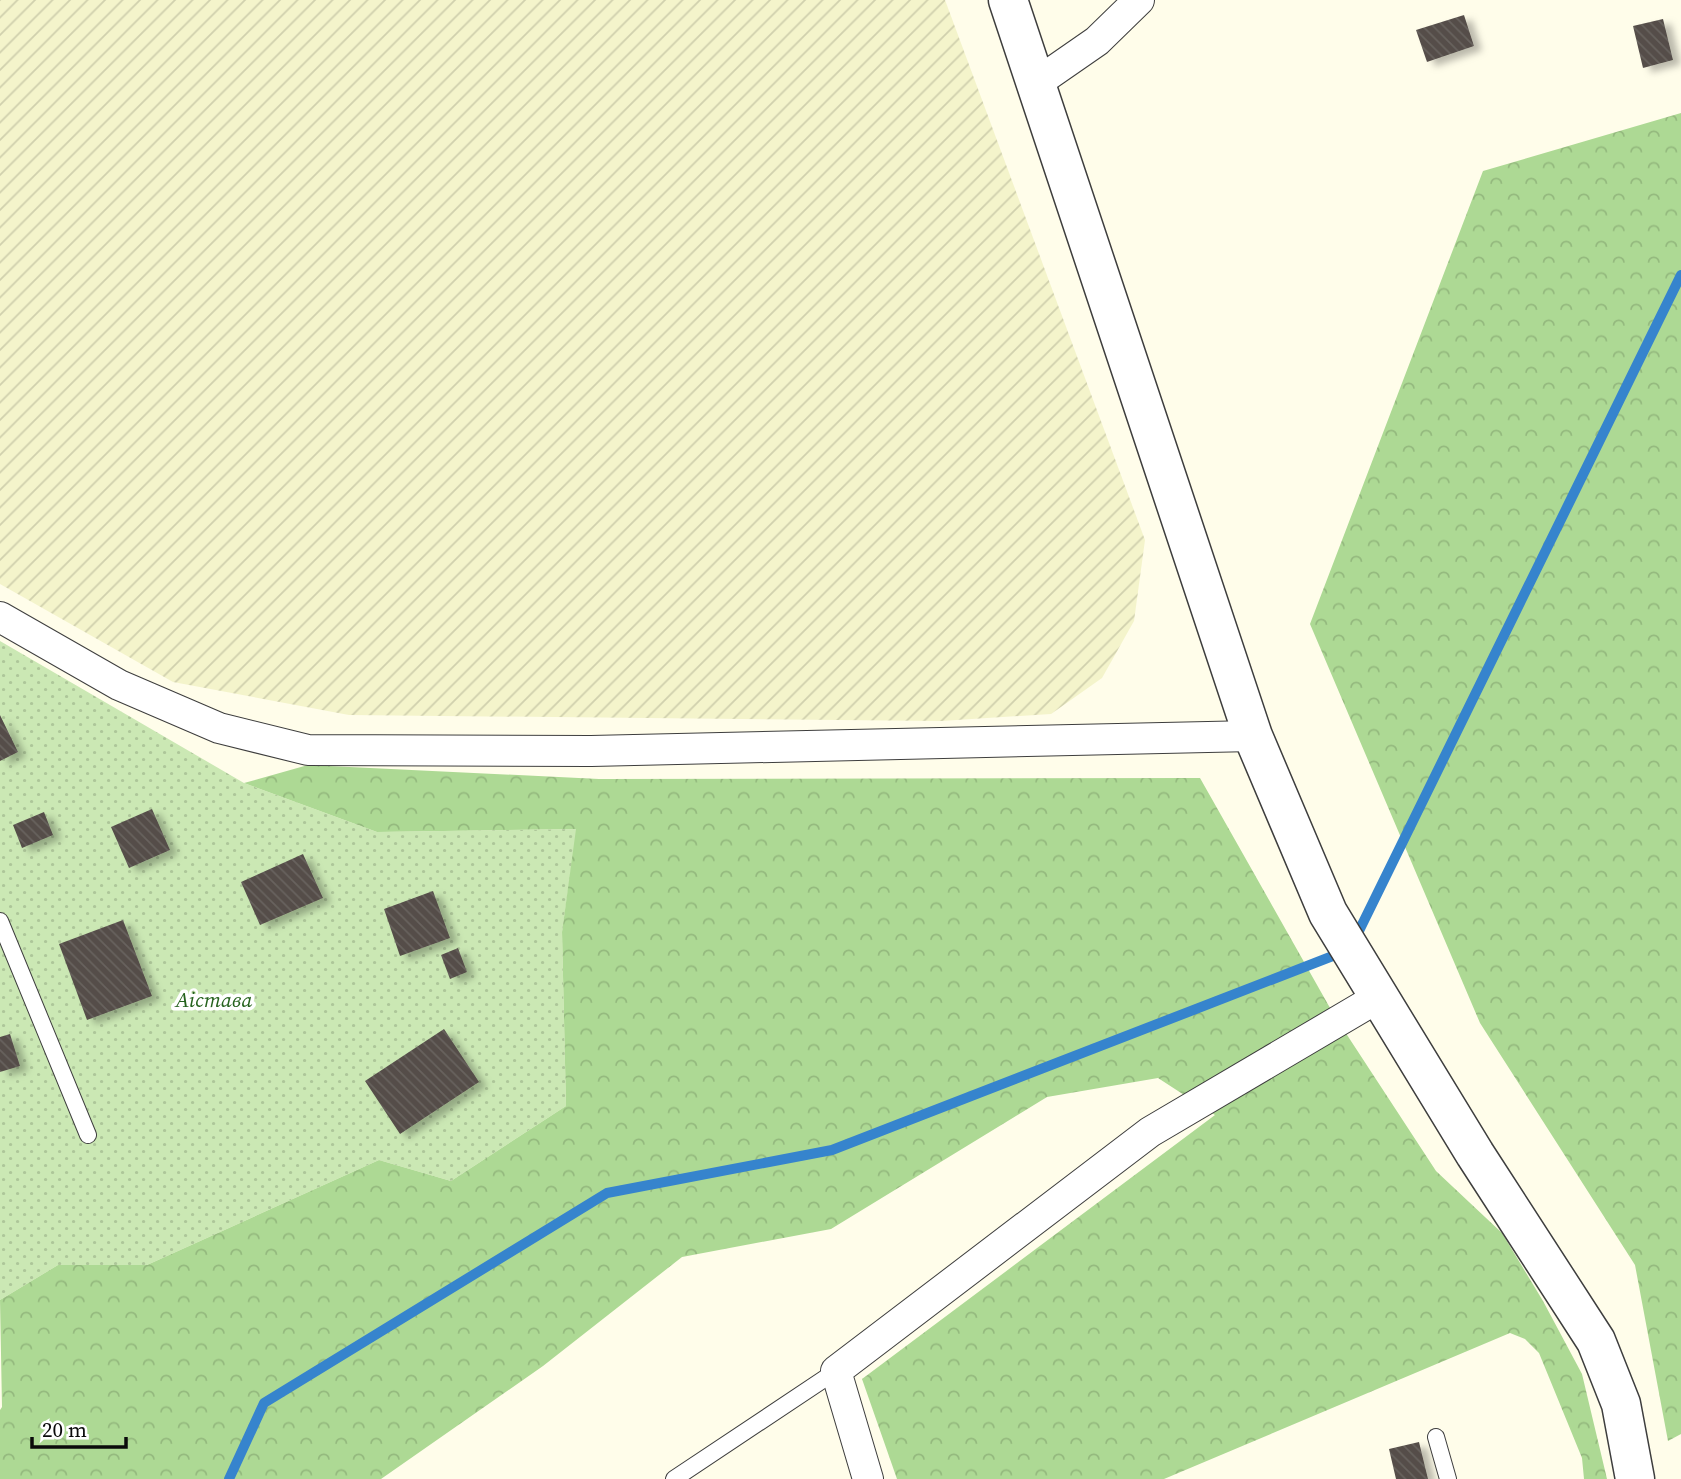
<svg xmlns="http://www.w3.org/2000/svg" width="1681" height="1479" font-family="'Source Serif 4',serif">
  <defs>
    <pattern id="farmland-furrows" width="10" height="10" patternUnits="userSpaceOnUse" patternTransform="scale(1.75)"><rect width="10" height="10" fill="#f4f4cb"/><path d="M-1 1l2-2M0 10L10 0M9 11l2-2" fill="none" stroke="#d0d0ad"/></pattern>
    <pattern id="grass-dots" width="8" height="8" patternUnits="userSpaceOnUse" patternTransform="scale(1.75)"><rect width="8" height="8" fill="#cbe8b4"/><path d="M2 2h.1M6 6h.1" fill="none" stroke="#adc699" stroke-width="1.8" stroke-linecap="round"/></pattern>
    <pattern id="forest-crowns" width="20" height="18" patternUnits="userSpaceOnUse" patternTransform="scale(1.75)"><rect width="20" height="18" fill="#add994"/><path d="M2 6a3 3 0 1 1 6 0M12 15a3 3 0 1 1 6 0" fill="none" stroke="#94b97e"/></pattern>
    <pattern id="building-back-hatch" width="6" height="6" patternUnits="userSpaceOnUse" patternTransform="scale(1.75)"><rect width="6" height="6" fill="#544d48"/><path d="M-1 5l2 2M0 0l6 6M5-1l2 2" fill="none" stroke="#68625e"/></pattern>
    <filter id="shadow"><feDropShadow dx="8" dy="4.5" stdDeviation="3.5" flood-color="#0004"/></filter>
  </defs>
  <rect width="100%" height="100%" fill="#fffdea"/>
  <!-- farmland -->
  <path fill="url(#farmland-furrows)" d="M0,0H945L1145,540L1134,621L1102,678L1051,714L941,721L349,715L173,682L0,584Z"/>
  <!-- grass -->
  <path fill="url(#grass-dots)" d="M0,641L244,783L377,832L577,829L562,932L566,1106L451,1181L379,1160L147,1265H58L0,1300Z"/>
  <!-- forest -->
  <path fill="url(#forest-crowns)" d="M1681,113V1434L1668,1441L1635,1265L1480,1023L1310,624L1483,171Z
    M308,765L599,779L1200,778L1334,1015L1436,1171L1502,1233L1543,1301L1582,1374L1607,1479H1584L1582,1458L1539,1353L1525,1339L1510,1333L1164,1479H897L862,1379L1215,1115L1158,1078L1047,1097L831,1229L682,1257L543,1366L381,1479H0V1410L2,1407L0,1300L58,1265H147L379,1160L451,1181L566,1106L562,932L576,829L377,832L244,783Z"/>
  <g fill="none" stroke-linecap="round" stroke-linejoin="round">
    <!-- stream -->
    <path stroke="#3684cd" stroke-width="10" d="M1355,939L1681,275
      M229,1479L264,1403L607,1193L832,1150L1343,952"/>
  </g>
  <!-- building -->
  <path fill="url(#building-back-hatch)" filter="url(#shadow)" d="M1464,15L1474,46L1427,62L1416,30Z
    M1663,19L1673,60L1643,68L1633,26Z
    M0,715L18,752L0,761Z
    M152,809L170,850L129,868L111,827Z
    M44,812L53,835L22,848L13,825Z
    M303,854L323,898L260,925L241,882Z
    M433,891L450,938L400,956L384,909Z
    M123,920L152,996L87,1020L59,944Z
    M458,948L467,972L450,979L441,955Z
    M444,1029L479,1082L400,1134L365,1081Z
    M10,1034L20,1066L0,1072V1037Z
    M1419,1442L1428,1479H1396L1389,1449Z"/>
  <g fill="none" stroke-linecap="round" stroke-linejoin="round">
    <!-- service casing -->
    <g stroke="#3e3e3e" stroke-width="18">
      <path id="service" d="M0,921L88,1135
        M1436,1437L1448,1479
        M674,1479L836,1371"/>
    </g>
    <!-- minor casing -->
    <g stroke="#3e3e3e" stroke-width="32">
      <path id="minor" d="M1035,84L1097,41L1139,0
        M0,617L119,685L219,728L308,750L591,751L1253,736
        M868,1479L836,1371L1150,1132L1379,997"/>
    </g>
    <!-- tertiary casing -->
    <g stroke="#3e3e3e" stroke-width="41">
      <path id="tertiary" d="M1008,0L1253,736L1328,913L1475,1154L1596,1341L1621,1404L1635,1479"/>
    </g>
    <!-- service -->
    <use href="#service" stroke="#fff" stroke-width="16"/>
    <!-- minor -->
    <use href="#minor" stroke="#fff" stroke-width="30"/>
    <!-- tertiary -->
    <use href="#tertiary" stroke="#fff" stroke-width="38"/>
  </g>
  <g text-anchor="middle" stroke-width="7" stroke-linejoin="round" paint-order="stroke">
    <!-- park labels -->
    <g font-size="21" font-style="italic" fill="#25621d" stroke="#fff">
      <text x="214" y="1007">Аістава</text>
    </g>
  </g>
  <!-- scale -->
  <path d="M32 1437v10h94v-10" fill="none" stroke="#0b0b0b" stroke-width="3.5"/>
  <text x="42" y="1437" font-size="21" fill="#0b0b0b" stroke="#ffffff" stroke-width="5" paint-order="stroke">20 m</text>
</svg>
